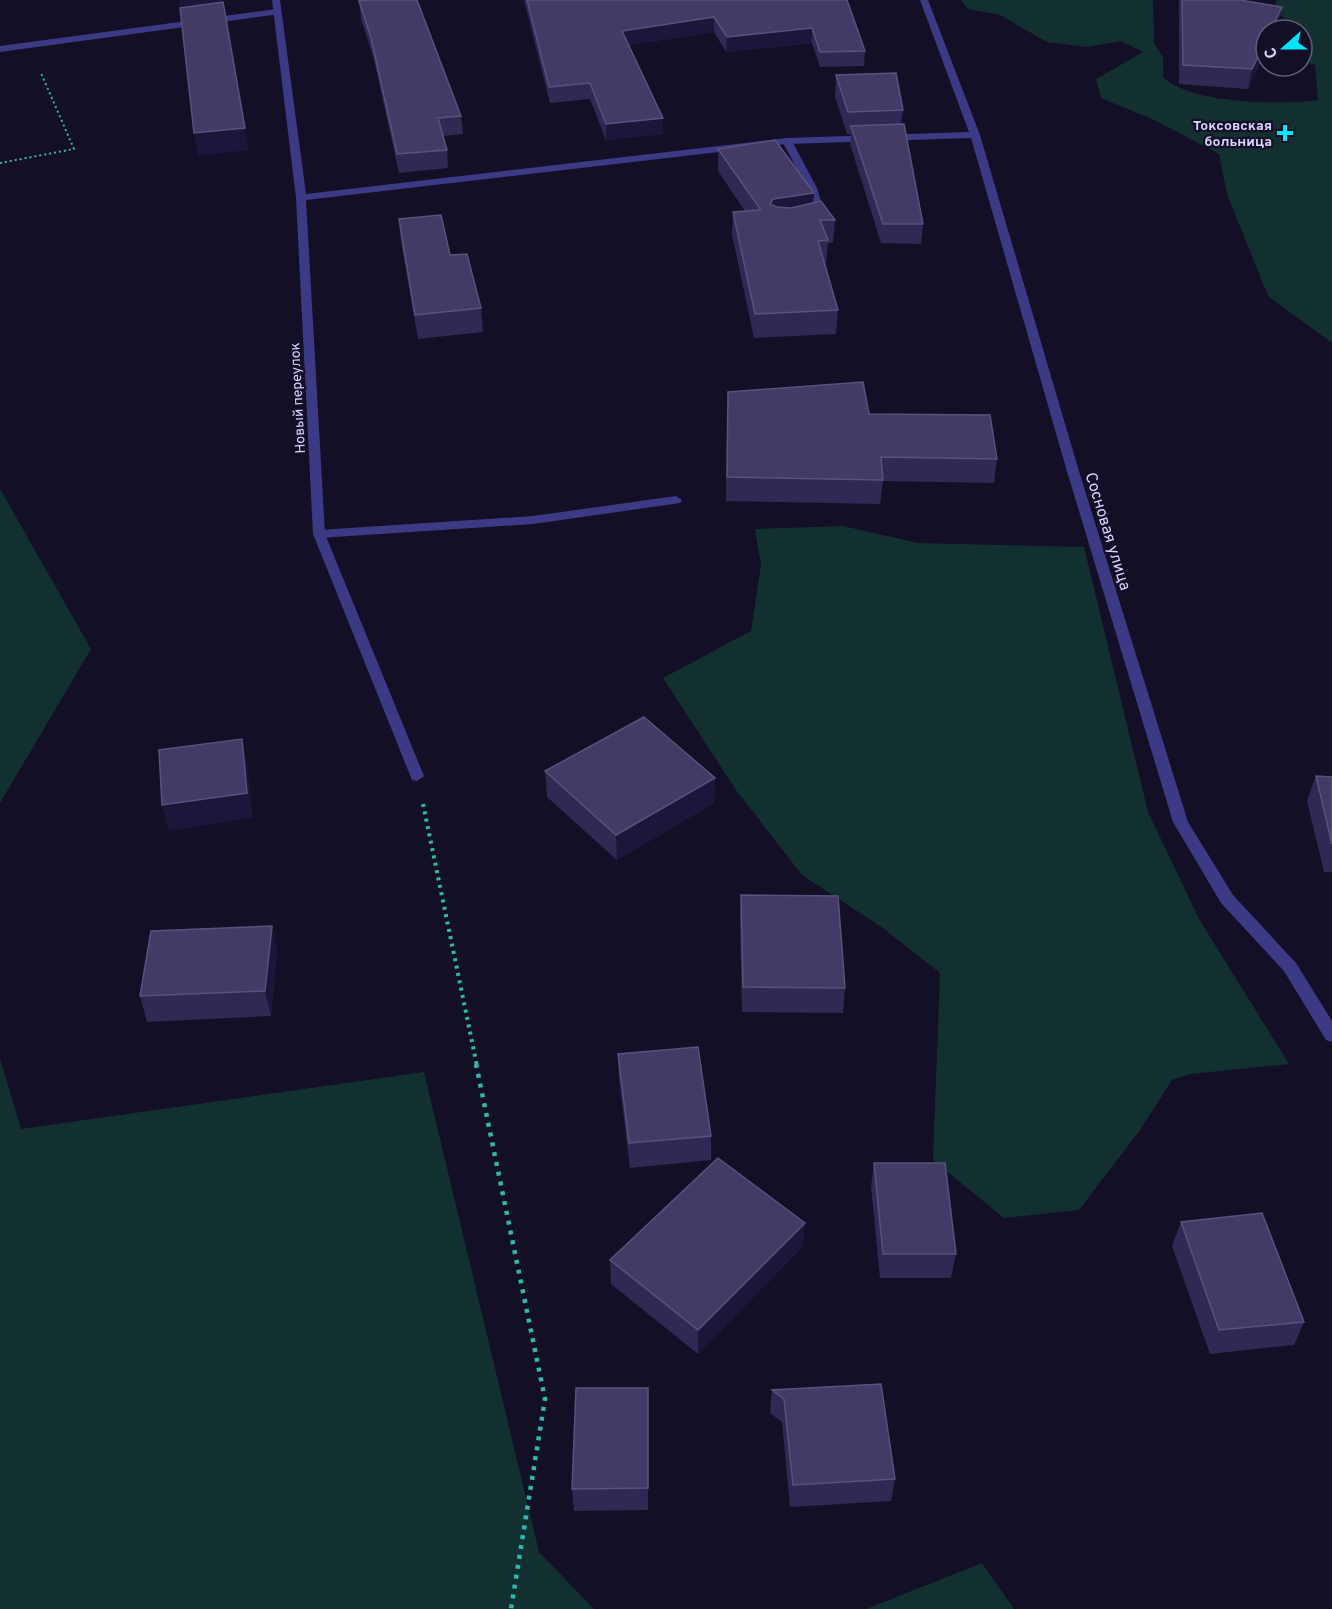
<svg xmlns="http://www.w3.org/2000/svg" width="1332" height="1609" font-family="Overpass,sans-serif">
  <rect width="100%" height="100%" fill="#130f26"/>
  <!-- green -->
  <path fill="#12302f" d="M961,0H1153L1154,43L1163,57V77C1190,104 1281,105 1318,100L1315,65L1302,61V30H1291L1293,24L1273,10L1277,0H1332V343L1268,296L1227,194L1219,154L1152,119L1101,98L1096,79L1143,52L1121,41L1087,47L1047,42L1000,15L968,9Z
    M0,489L91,649L0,803Z
    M843,526L918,543L1084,547L1148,812L1199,919L1289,1064L1190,1074L1172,1080L1140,1130L1079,1210L1004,1218L933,1160L940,973L883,928L802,875L736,790L663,678L751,631L761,565L755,529Z
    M0,1059L21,1129L424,1072L539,1552L594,1609H0Z
    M982,1563L1014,1609H866Z"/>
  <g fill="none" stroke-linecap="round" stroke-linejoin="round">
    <!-- path-far2 -->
    <path stroke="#2fb8b0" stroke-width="2" stroke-dasharray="2 3" stroke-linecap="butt" d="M0,163L74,149L41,73"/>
    <!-- path-far1 -->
    <path stroke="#2fb8b0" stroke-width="4" stroke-dasharray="3 4.5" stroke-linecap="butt" d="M423,804L477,1066"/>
    <!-- path -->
    <path stroke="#2fb8b0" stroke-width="4.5" stroke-dasharray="4 6" stroke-linecap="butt" d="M476,1064L545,1399L511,1609"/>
    <!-- service -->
    <path fill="#3d3a85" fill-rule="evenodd" d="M277,9L281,12L280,14L0,52V46Z
      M787,138L792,141L817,188L826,218L818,222L813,219L815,216L807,188L782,141Z
      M676,496L682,500L680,503L533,524L319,538L313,534L319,530L533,516Z"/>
    <!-- minor -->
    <path fill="#3d3a85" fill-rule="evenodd" d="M272,0H280L306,194L787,138L969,132L920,0H928L980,135L1078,468L1188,822L1233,895L1296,963L1332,1021V1042L1326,1040L1284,971L1221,903L1173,822L1066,468L971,138L787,144L306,200L325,534L424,776L417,781L412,780L313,534L296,198Z"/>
  </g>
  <!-- wall -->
  <path fill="#312854" d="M524,0H847L865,51L864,66L820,67L812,43L726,52L714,32L629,45L663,134L606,140L590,99L550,103Z
    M1179,0H1240L1282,7L1277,26L1275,30H1266V50L1248,89L1179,84Z
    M359,1L461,116L463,134L443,136L447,150L448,168L399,173L373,56L361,19Z
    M836,75L903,110L901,124L923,224L921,244L881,243L850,144L851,134H847L835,97Z
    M718,149L814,193L813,203L835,220L833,243H828L826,263H825L838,310L836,334L754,338L732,235L733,212L745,211L718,171Z
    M399,219L450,255L481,308L483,332L418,339L401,242Z
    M869,414L997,459L994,483L883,481L880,504L726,501L727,416Z
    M545,771L715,778L714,803L617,860L547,797Z
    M1316,776L1332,777V872H1324L1307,801Z
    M741,895L845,988L843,1013L742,1012L740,920Z
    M272,926L277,952L271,1016L147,1022L140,996Z
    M618,1054L711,1136V1160L630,1168L619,1079Z
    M874,1163L956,1254L951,1278H880L871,1187Z
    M1181,1222L1304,1322L1294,1345L1210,1354L1172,1246Z
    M805,1223L802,1247L698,1354L611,1284L610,1260Z
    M648,1388V1510L574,1511L572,1489Z
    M772,1390L895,1479L891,1501L790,1507L782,1422L770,1413Z"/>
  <!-- shaded-wall -->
  <path fill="#1d163a" d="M179,0H222L224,14L182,19Z
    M1282,7L1277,26L1275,30H1271Z
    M714,17V32L622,46V31Z
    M812,28V43L726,52L727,37Z
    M1266,40V50L1248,89L1252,69Z
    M663,118V134L606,140V124Z
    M245,128L249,150L198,156L194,133Z
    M814,193L812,216L772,222L770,204L773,199Z
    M242,739L247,764L253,818L169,831L162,805Z
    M715,778L714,803L617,860L616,835Z
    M272,926L277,952L271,1016L265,991Z
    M805,1223L802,1247L698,1354V1330Z"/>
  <!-- building -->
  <path fill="#433a66" stroke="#5a527e" stroke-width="1.5" d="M367,0H417L461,116L438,118L447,150L397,154L371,38L359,1Z
    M527,0H847L865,51L820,52L812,28L727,37L714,17L622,31L663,118L606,124L590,83L549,87Z
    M1182,0H1240L1282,7L1271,30H1266V40L1252,69L1183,65Z
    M223,2L245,128L194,133L180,8Z
    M896,73L903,110L848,112L836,75Z
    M904,124L923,224H883L851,126Z
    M775,140L814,193L773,199L770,204L777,207L791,208L821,201L835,220H820L828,240L818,241L838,310L755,314L733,212L761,210L718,149Z
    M441,215L450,255L467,254L481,308L415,315L399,219Z
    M863,382L869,414L990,415L997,459L881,457L883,480L727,477L728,392Z
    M644,717L715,778L616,835L545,771Z
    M242,739L247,793L162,805L159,750Z
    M1316,776L1332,777V844Z
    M741,895L838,896L845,988L743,987Z
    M272,926L265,991L140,996L151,931Z
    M698,1047L711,1136L629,1143L618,1054Z
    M718,1158L805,1223L698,1330L610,1260Z
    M874,1163H945L956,1254H883Z
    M1262,1213L1304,1322L1219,1330L1181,1222Z
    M881,1384L895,1479L793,1485L784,1399L772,1390Z
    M576,1388H648V1488L572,1489Z"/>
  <!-- markers -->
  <path fill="#00e5ff" stroke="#130f26" stroke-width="2" d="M1282 124h6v6h6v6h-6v6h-6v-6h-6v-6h6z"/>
  <g text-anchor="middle" stroke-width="4.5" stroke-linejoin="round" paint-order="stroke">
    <!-- far-poi labels -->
    <g font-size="14" font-weight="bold" fill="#d9d4ff" stroke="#130f26" text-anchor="end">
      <text x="1272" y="130">Токсовская<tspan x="1272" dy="16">больница</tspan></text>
    </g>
    <!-- far-street labels -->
    <g font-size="14" fill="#d9d4ff" stroke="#130f26">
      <text transform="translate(297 398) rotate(-93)" y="5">Новый переулок</text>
    </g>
    <!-- street labels -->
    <g font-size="16" fill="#d9d4ff" stroke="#130f26">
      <text transform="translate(1109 531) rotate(73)" y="6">Сосновая улица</text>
    </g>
  </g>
  <!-- north arrow -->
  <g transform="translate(1284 48) rotate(249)"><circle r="28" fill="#130f26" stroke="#625e7d" stroke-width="1.5"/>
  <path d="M0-4.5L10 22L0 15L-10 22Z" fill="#00e5ff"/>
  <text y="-9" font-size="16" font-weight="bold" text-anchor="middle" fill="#d9d4ff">С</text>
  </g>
</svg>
